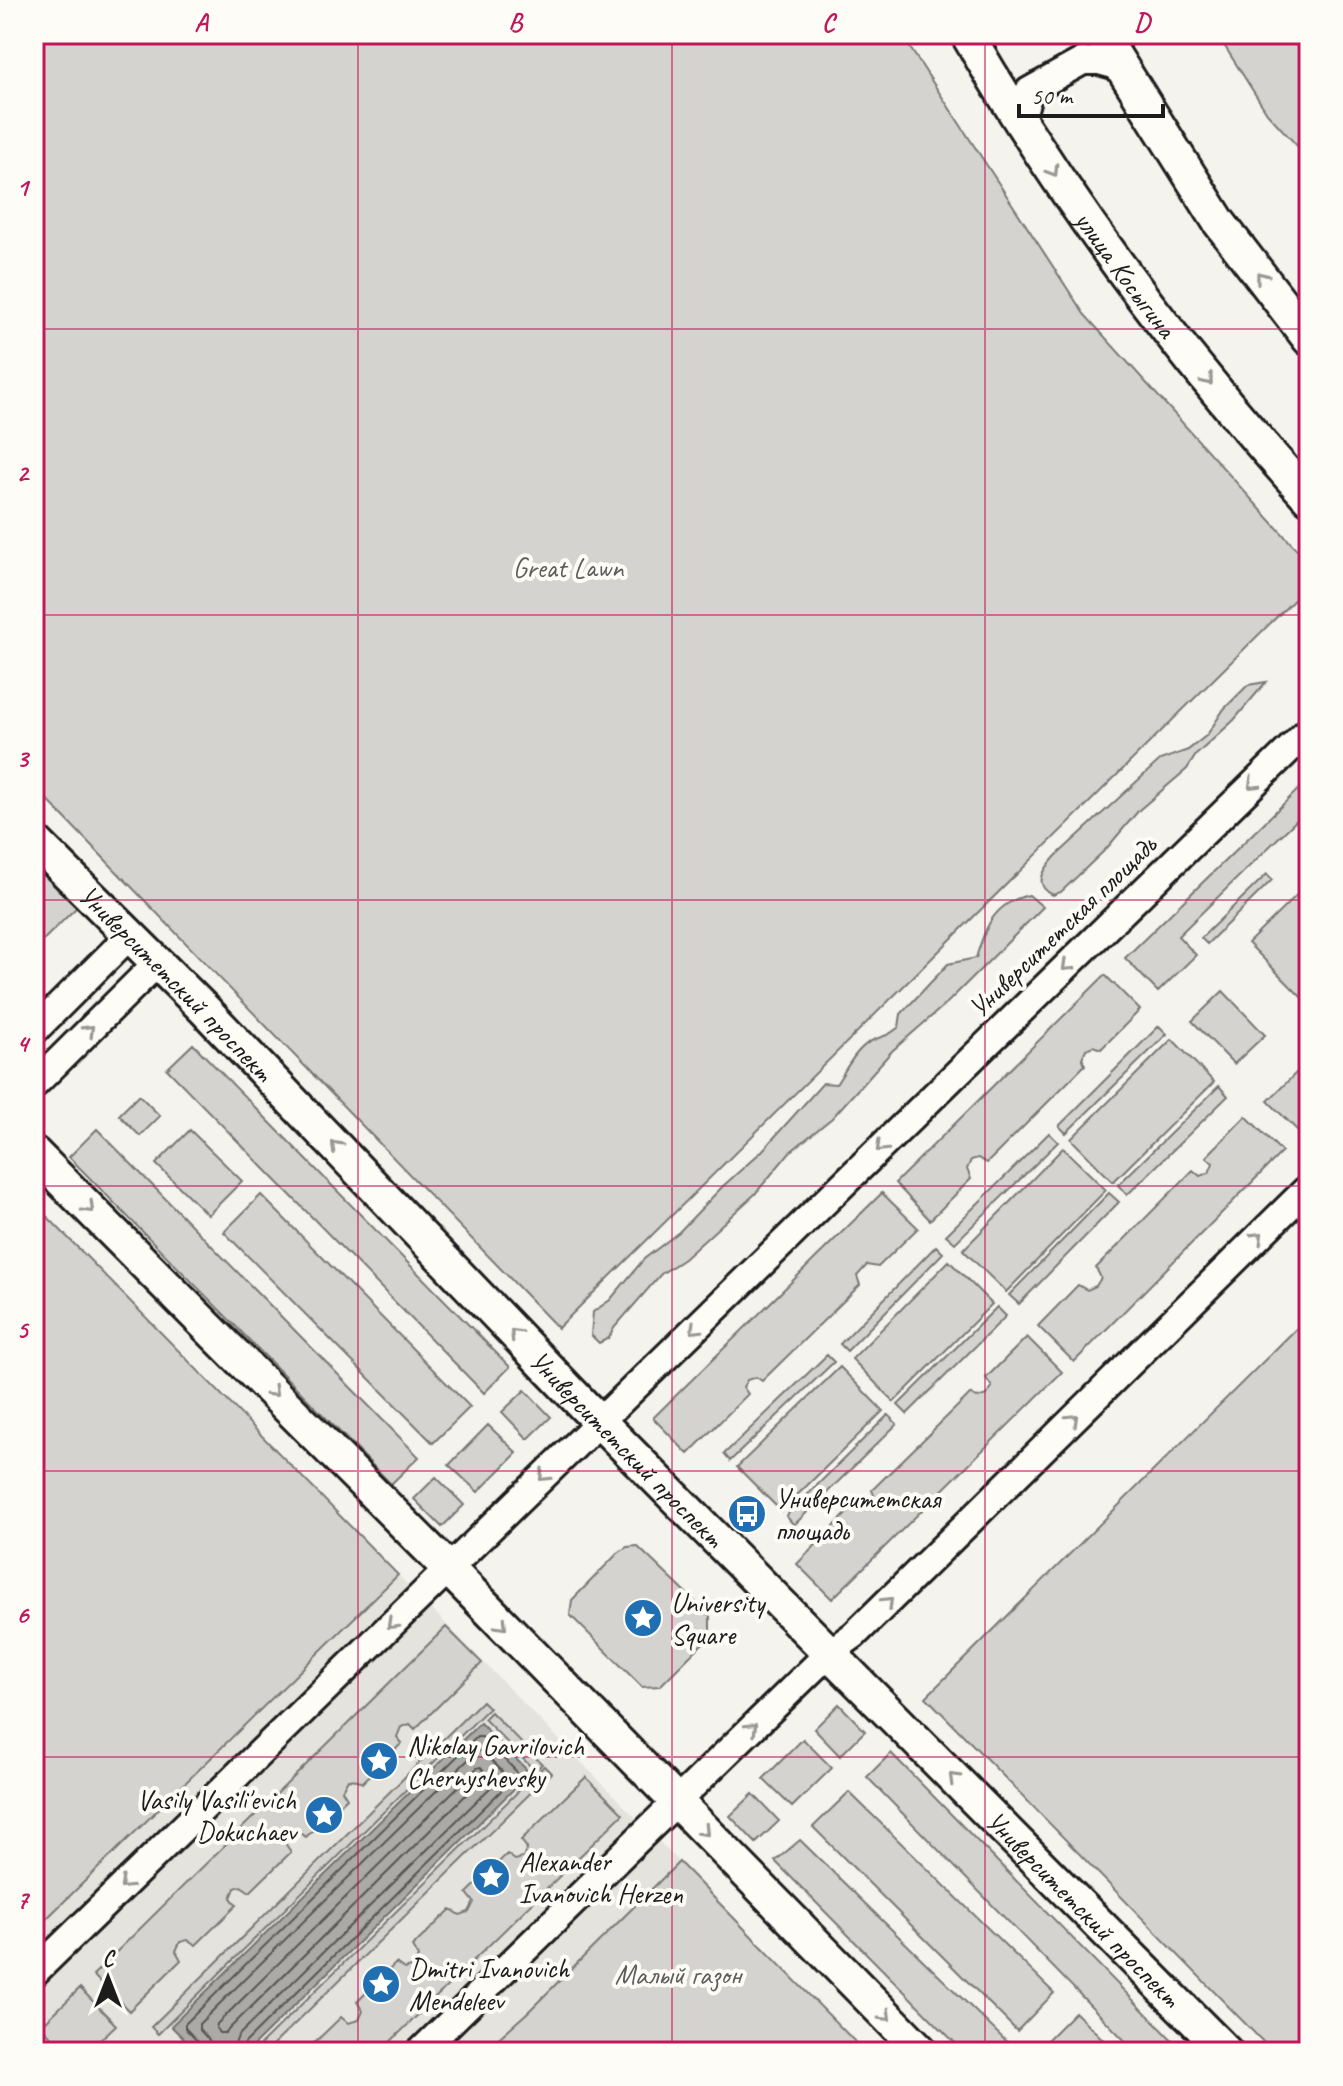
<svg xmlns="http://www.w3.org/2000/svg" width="1343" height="2086" font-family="Caveat,sans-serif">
  <rect width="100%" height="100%" fill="#f4f3ee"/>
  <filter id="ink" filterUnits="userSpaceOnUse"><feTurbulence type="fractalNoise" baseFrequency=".0125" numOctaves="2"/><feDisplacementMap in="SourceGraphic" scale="16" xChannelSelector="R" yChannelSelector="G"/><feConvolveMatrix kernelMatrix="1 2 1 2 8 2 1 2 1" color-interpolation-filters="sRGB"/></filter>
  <g filter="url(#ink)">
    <!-- built -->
    <path fill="#e4e3de" d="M34,1203L398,1575L865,2052H34Z"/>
    <!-- green -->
    <path fill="#d4d3cf" stroke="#787876" stroke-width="2" d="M34,34H901L1084,314L1309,563V585L558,1328L34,786Z
      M1217,34H1309V159L1267,113Z
      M1266,682L1234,720L1196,755L1187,769L1139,810L1107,848L1061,892L1053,895C1032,885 1044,869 1056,856L1160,760L1188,750L1207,735L1224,709L1248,685Z
      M1309,779V808L1178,936L1196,955L1158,992L1125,958Z
      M34,861L78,906L34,949Z
      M1267,874L1272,880L1207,944L1201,938Z
      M1309,883V1005L1248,943Z
      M1029,895L1043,907L949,1001L892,1051L832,1118L789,1153L755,1194L684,1259L661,1274L614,1328L609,1338L599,1343L591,1335L593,1312L610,1300L644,1259L679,1232L722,1187L762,1151L823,1083L836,1084C847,1069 857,1045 876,1039C887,1035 889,1035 899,1027L901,1014L948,964L976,958C985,927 994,903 1029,895Z
      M1105,975L1140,1010L1101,1049L1093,1046L1086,1049L1082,1058L1085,1065L987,1163L978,1158L971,1160L967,1169L971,1179L930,1220L895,1183Z
      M1223,991L1265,1035L1234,1064L1192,1021Z
      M1159,1026L1167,1034L1066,1133L1059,1126Z
      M1172,1039L1214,1082L1113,1182L1071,1139Z
      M193,1044L510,1367L484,1393L167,1069Z
      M1304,1065L1309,1070V1126L1301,1134L1268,1101Z
      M1219,1086L1228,1096L1127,1195L1118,1185Z
      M139,1095L160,1116L140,1136L119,1115Z
      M1246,1116L1282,1152L1074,1362L1038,1326L1078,1285L1087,1290L1096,1286L1101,1278L1096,1268L1193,1170L1200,1176L1209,1173L1213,1163L1206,1157Z
      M97,1129L419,1457L391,1484L69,1157Z
      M190,1130L242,1181L208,1215L156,1164Z
      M1049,1133L1058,1142L955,1243L946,1235Z
      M1063,1148L1106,1190L1006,1292L963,1250Z
      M882,1193L918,1228L878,1267L867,1265L857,1276L860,1285L762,1381L756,1377L747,1380L743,1387L748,1394L688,1454L653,1418Z
      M1109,1193L1119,1202L1019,1304L1009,1295Z
      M261,1195L470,1407L433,1443L224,1232Z
      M34,1203L398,1575L40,1925L34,1919Z
      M936,1246L943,1253L847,1351L840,1344Z
      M949,1261L992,1304L894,1402L852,1359Z
      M997,1307L1006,1316L907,1414L898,1405Z
      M1309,1316V2052H1273L926,1697Z
      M1027,1337L1062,1372L832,1599L797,1564L854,1506L863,1510L872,1507L876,1500L872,1490L970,1394L977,1398L987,1395L992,1387L986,1378Z
      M827,1355L834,1362L730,1461L724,1454Z
      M840,1367L883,1411L781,1511L737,1467Z
      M525,1390L551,1417L528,1439L502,1412Z
      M888,1415L897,1424L794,1525L786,1516Z
      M488,1425L517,1453L478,1492L449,1465Z
      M436,1477L464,1505L442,1527L414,1499Z
      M637,1546L710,1616V1636L660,1686L642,1687L570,1615L572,1600L618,1553L627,1547Z
      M446,1627L482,1663L415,1729L410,1724L401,1727L397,1737L402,1743L362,1783L358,1780L348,1779L342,1790L347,1798L306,1837L298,1832L288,1836L285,1843L291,1852L250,1892L241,1886L235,1888L231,1898L237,1905L196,1945L188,1940L180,1942L176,1951L181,1960L129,2011L93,1975Z
      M482,1701L489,1708L158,2034L151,2027Z
      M839,1704L865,1731L840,1756L814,1729Z
      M491,1712L542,1764L535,1771L484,1719Z
      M803,1739L832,1768L792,1807L763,1779Z
      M891,1753L1184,2052H1136L867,1777Z
      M544,1766L551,1773L266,2052H253Z
      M586,1777L623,1814L380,2052H305L341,2017L348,2023L359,2020L363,2011L357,2002L396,1963L404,1969L414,1966L418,1957L412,1947L451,1909L460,1915L469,1912L474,1902L467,1893L507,1854L515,1860L523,1858L527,1848L521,1840Z
      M849,1792L1054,1993L1017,2031L813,1827Z
      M753,1794L779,1821L756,1843L730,1816Z
      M800,1840L1017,2052H964L775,1861Z
      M679,1862L865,2052H483L528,2012Z
      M80,1988L116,2025L87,2052H66L41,2026Z
      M1075,2012L1116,2052L1036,2051Z"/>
    <!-- water -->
    <path fill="#abaaa6" stroke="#72716f" stroke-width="2" d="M480,1723L530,1773L247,2052H197L171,2026Z"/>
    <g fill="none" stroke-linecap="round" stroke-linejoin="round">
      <!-- shore -->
      <path stroke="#555553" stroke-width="2" d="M481,1767L485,1772V1776L225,2033H219L216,2028L217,2024L477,1768Z
        M202,2052L200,2044L185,2028V2024L477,1737H482L516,1771V1776L245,2043L242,2052
        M212,2052L209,2040L199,2029V2024L477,1751H482L502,1771V1776L238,2036L232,2052"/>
      <!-- minor casing -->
      <g stroke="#1c1c1c" stroke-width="32">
        <path id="minor" d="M1021,120L1029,91L1083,61H1099L1121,67
          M34,1031L129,936
          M34,1085L157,963
          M34,1973L1309,730
          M420,2052L829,1653L854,1635L1309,1187"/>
      </g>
      <!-- major casing -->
      <g stroke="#1c1c1c" stroke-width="38">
        <g id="major">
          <path id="s1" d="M967,34C1064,200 1180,356 1309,498"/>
          <path d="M1101,34L1219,222L1309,339"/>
          <path id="s2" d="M34,840L204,1009L584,1406L1226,2052"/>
          <path d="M34,1153L433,1553L922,2052"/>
        </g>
      </g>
      <!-- minor -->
      <use href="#minor" stroke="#fdfcf7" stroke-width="26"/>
      <!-- major -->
      <use href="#major" stroke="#fdfcf7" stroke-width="32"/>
    </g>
    <!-- one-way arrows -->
    <defs><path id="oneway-chevron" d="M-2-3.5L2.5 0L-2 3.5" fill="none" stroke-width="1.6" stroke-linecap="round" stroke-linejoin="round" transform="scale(2)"/></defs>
    <g stroke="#989794">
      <use href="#oneway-chevron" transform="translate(1053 171) rotate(58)"/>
      <use href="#oneway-chevron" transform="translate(1261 277) rotate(-128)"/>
      <use href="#oneway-chevron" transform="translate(1208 380) rotate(51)"/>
      <use href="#oneway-chevron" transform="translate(1253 784) rotate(136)"/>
      <use href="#oneway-chevron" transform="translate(1067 966) rotate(136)"/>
      <use href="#oneway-chevron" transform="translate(89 1030) rotate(-45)"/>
      <use href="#oneway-chevron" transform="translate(336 1146) rotate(-134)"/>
      <use href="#oneway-chevron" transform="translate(881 1147) rotate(136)"/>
      <use href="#oneway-chevron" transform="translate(89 1208) rotate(45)"/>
      <use href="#oneway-chevron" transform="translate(1258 1237) rotate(-45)"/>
      <use href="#oneway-chevron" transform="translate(695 1329) rotate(136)"/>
      <use href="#oneway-chevron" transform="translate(515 1334) rotate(-134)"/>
      <use href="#oneway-chevron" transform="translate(273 1392) rotate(45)"/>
      <use href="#oneway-chevron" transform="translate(1073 1419) rotate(-44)"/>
      <use href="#oneway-chevron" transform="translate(544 1476) rotate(136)"/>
      <use href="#oneway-chevron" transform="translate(888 1602) rotate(-44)"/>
      <use href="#oneway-chevron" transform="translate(392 1624) rotate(136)"/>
      <use href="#oneway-chevron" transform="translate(502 1625) rotate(46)"/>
      <use href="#oneway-chevron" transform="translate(752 1728) rotate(-44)"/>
      <use href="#oneway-chevron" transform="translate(954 1778) rotate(-135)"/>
      <use href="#oneway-chevron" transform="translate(704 1831) rotate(46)"/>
      <use href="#oneway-chevron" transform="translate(125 1884) rotate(136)"/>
      <use href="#oneway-chevron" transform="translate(886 2016) rotate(45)"/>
    </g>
  </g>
  <!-- grid -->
  <path fill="none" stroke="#c2185b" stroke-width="2" stroke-opacity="0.55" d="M358,34V2052M672,34V2052M985,34V2052M34,329H1309M34,615H1309M34,900H1309M34,1186H1309M34,1471H1309M34,1757H1309"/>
  <!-- icons -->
  <defs>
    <g id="bus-disc" transform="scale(2)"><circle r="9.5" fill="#1f6fb2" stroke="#fdfcf7"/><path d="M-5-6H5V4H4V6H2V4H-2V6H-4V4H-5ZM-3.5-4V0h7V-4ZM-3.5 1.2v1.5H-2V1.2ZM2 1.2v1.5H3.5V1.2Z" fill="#fff"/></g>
    <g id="sight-disc" transform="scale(2)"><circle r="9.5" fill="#1f6fb2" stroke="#fdfcf7"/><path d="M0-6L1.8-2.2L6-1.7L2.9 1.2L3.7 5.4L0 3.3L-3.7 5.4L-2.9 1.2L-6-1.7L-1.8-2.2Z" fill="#fff"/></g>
  </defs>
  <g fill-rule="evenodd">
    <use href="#bus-disc" x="747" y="1514"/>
    <use href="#sight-disc" x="643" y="1618"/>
    <use href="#sight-disc" x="379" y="1761"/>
    <use href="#sight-disc" x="324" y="1815"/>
    <use href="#sight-disc" x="491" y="1877"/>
    <use href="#sight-disc" x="381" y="1984"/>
  </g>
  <g text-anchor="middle" stroke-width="8" stroke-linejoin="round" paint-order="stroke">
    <!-- street labels -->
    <g font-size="28" fill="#1c1c1c" stroke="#fdfcf7">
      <text dy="10" stroke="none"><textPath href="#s1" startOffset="288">улица Косыгина</textPath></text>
      <text transform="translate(1062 926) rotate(-44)" y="10">Университетская площадь</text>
      <text dy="10" stroke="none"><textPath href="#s2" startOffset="202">Университетский проспект</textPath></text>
      <text dy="10" stroke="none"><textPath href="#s2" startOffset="850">Университетский проспект</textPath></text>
      <text dy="10" stroke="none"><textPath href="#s2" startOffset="1498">Университетский проспект</textPath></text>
    </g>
    <!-- park labels -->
    <g font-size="28" fill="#5c5c5b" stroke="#fdfcf7">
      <text x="568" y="577">Great Lawn</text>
      <text x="678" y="1984">Малый газон</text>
    </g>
    <!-- poi labels -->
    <g font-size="28" fill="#1c1c1c" stroke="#fdfcf7" text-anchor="start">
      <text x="775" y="1508">Университетская<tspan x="775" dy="32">площадь</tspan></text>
      <text x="671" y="1612">University<tspan x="671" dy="32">Square</tspan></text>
      <text x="407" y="1755">Nikolay Gavrilovich<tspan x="407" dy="32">Chernyshevsky</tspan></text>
      <text x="296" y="1809" text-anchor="end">Vasily Vasili'evich<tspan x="296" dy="32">Dokuchaev</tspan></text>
      <text x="519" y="1871">Alexander<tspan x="519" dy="32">Ivanovich Herzen</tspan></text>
      <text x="409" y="1978">Dmitri Ivanovich<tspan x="409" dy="32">Mendeleev</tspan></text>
    </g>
  </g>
  <!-- margin -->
  <rect width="1343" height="2086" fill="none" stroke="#fdfcf7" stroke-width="88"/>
  <!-- north arrow -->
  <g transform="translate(108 1978)" stroke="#fdfcf7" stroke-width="6" paint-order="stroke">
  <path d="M0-6L14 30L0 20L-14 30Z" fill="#1c1c1c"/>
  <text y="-12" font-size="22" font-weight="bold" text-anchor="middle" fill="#1c1c1c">С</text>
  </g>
  <!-- scale -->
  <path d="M1019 104v12h144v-12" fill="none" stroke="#1c1c1c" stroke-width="4"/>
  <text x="1031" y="104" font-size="24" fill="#1c1c1c" stroke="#fdfcf7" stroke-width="6" paint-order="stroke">50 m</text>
  <rect x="44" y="44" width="1255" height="1998" fill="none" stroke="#c2185b" stroke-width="3"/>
  <g font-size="26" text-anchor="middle" font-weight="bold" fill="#c2185b">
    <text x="201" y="31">A</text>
    <text x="515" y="31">B</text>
    <text x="828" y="31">C</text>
    <text x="1142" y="31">D</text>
    <text x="22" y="196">1</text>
    <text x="22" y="481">2</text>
    <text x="22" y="767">3</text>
    <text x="22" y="1052">4</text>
    <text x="22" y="1338">5</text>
    <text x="22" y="1623">6</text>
    <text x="22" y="1908">7</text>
  </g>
</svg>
